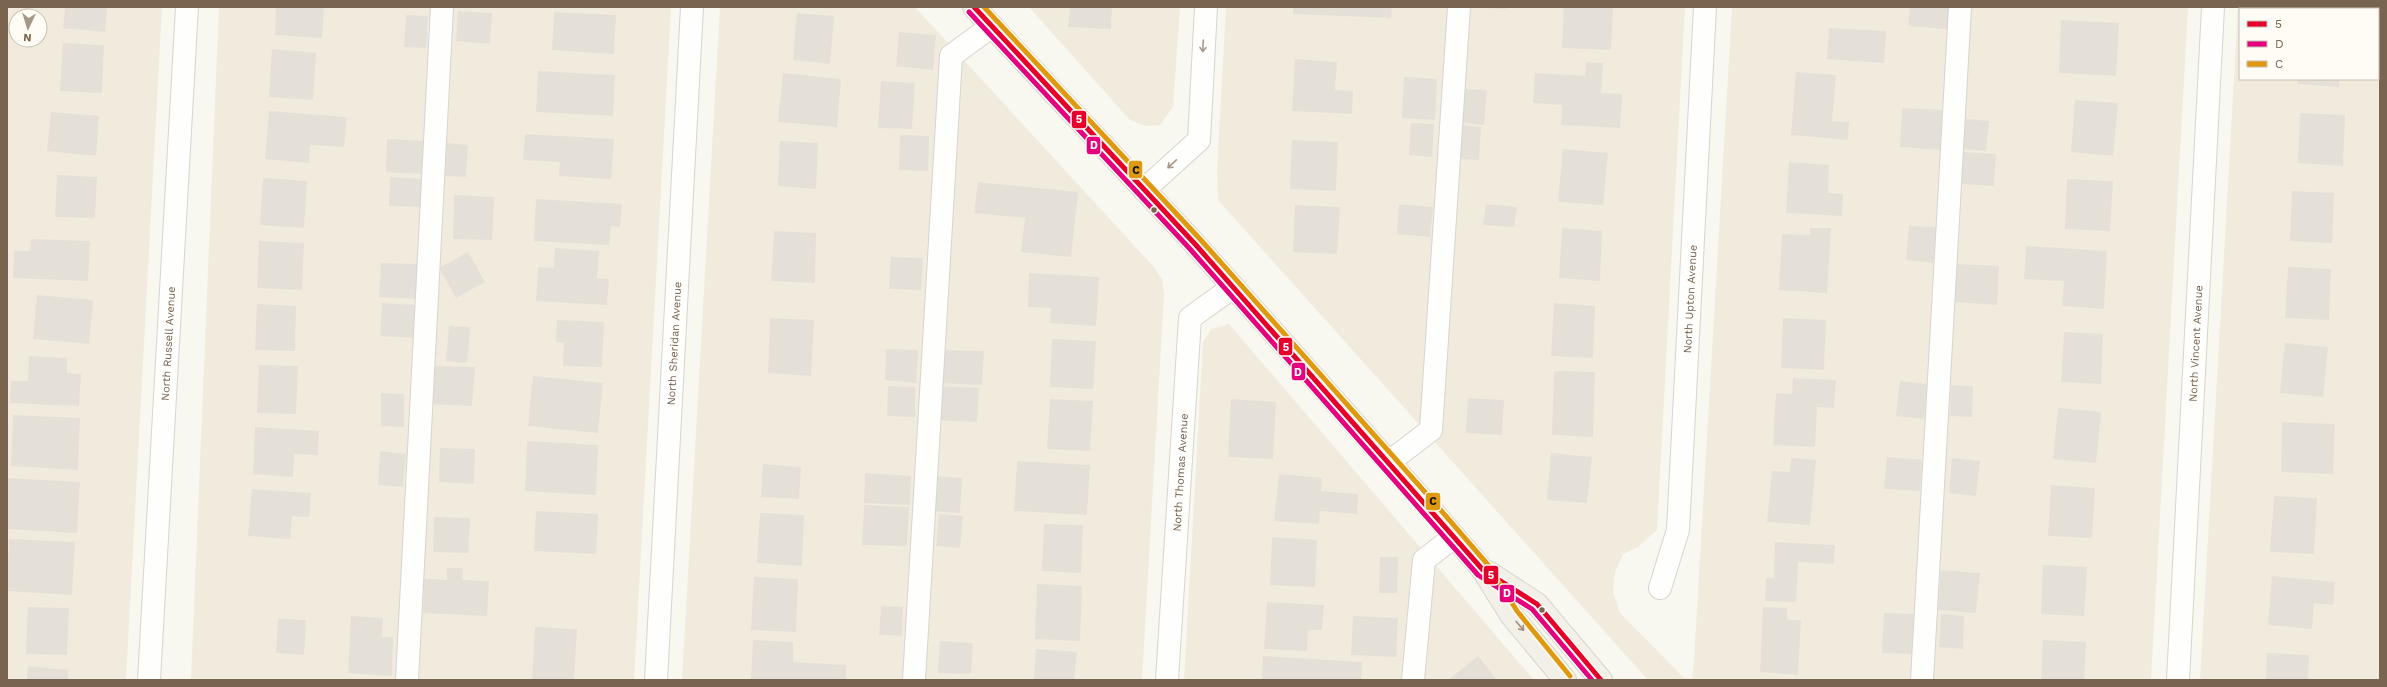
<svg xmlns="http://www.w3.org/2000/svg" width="2387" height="687" font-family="'Work Sans',sans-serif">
  <rect width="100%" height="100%" fill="#f8f7f0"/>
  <!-- residential -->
  <path fill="#f1ebde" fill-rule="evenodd" d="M7,7H162L126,680H7ZM16,16H40V40H16Z
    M219,7H671L634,680H191Z
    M720,7H915L1153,266L1162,279L1164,294L1142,680H682Z
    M1029,7H1180L1173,107L1160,125L1146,126L1130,120Z
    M1226,7H1685L1657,530L1638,547L1623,554L1615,572L1613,592L1620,613L1684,678H1692L1694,661L1732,7H2188L2151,680H1648L1218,200L1217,170Z
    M2238,7H2380V680H2200ZM2240,9H2378V79H2240Z
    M1229,324L1534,680H1184L1203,342L1211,329Z"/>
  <!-- building -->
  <path fill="#e5e0d7" d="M65,7H107L105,32L63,28Z
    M276,7H324L322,38L275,35Z
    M1070,7H1112L1111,29L1068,27Z
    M1293,7H1392L1391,18L1293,14Z
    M1481,7H1506V9L1481,8Z
    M1564,7H1613L1611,50L1562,48Z
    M1910,7H1949L1947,29L1908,26Z
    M458,11L492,13L490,44L456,41Z
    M554,12L616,15L614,54L552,50Z
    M797,13L834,16L830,64L793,60Z
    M406,15L428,16L426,48L404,47Z
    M2061,20L2119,23L2116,76L2059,73Z
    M1829,28L1886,31L1884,63L1827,59Z
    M899,32L936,35L933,70L896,66Z
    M63,43L104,45L102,93L60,91Z
    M272,49L316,53L313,100L269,97Z
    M1295,59L1337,62L1335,90L1353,91L1352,114L1292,111Z
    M1586,62L1603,63L1601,93L1622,94L1620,128L1561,125L1562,105L1533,103L1535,73L1585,76Z
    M538,71L615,75L613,116L536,112Z
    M1796,72L1836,75L1832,121L1849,122L1848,140L1791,135Z
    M783,73L841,79L837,127L778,122Z
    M1404,77L1437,79L1435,120L1402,118Z
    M2298,79H2339V87L2298,84Z
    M881,81L915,83L912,129L878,128Z
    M1461,89L1487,90L1484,125L1458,122Z
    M2075,100L2118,103L2113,156L2071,152Z
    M1902,108L1943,110L1940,150L1900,147Z
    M269,111L347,117L344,147L310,145L309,163L265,159Z
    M51,112L99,116L96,156L47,151Z
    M2300,113L2345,115L2343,166L2298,163Z
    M1966,119L1989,121L1986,151L1962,149Z
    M1411,123L1434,124L1432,157L1409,155Z
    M1458,125L1481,127L1479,160L1456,159Z
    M525,134L614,139L611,179L559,176L560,162L523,160Z
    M900,135L929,136L928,171L899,170Z
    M387,139L425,141L423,174L386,172Z
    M1292,140L1338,142L1336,191L1290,189Z
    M780,141L818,143L816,189L778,186Z
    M447,143L468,145L466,177L445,176Z
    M1563,149L1608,153L1603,205L1558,202Z
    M1962,152L1996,154L1994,186L1960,184Z
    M1789,162L1829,165L1828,193L1843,194L1842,216L1786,213Z
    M57,175L97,177L95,218L55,217Z
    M390,177L423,179L421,207L389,206Z
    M263,178L307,181L304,228L260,225Z
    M2067,179L2113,181L2110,231L2065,229Z
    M978,182L1078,192L1071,257L1021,252L1025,218L974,213Z
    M2292,191L2334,193L2332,243L2290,241Z
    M454,195L494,197L492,240L453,239Z
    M536,199L622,204L620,227L611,226L609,245L534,241Z
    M1399,204L1433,207L1430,237L1397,234Z
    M1486,204L1517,207L1514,227L1483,225Z
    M1295,205L1340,207L1337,254L1293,252Z
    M1909,226L1936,227L1933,263L1906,260Z
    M1562,228L1602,231L1600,281L1559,278Z
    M1810,228H1831L1827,293L1779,290L1782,234L1810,235Z
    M774,231L816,233L815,283L771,281Z
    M31,239L90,241L88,281L13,278L14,251H30Z
    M259,241L304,243L302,290L257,288Z
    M2026,246L2107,251L2104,309L2062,306L2064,281L2024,279Z
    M555,248L599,251L597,278L609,279L607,305L536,301L538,267L554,268Z
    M468,252L485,282L456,298L439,268Z
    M891,257L923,258L921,290L889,289Z
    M381,263L418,264L417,299L379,297Z
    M1957,264L1999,266L1997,305L1955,302Z
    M2288,267L2331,269L2329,320L2285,318Z
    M1029,273L1099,277L1096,326L1050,323L1051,308L1028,307Z
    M37,295L93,300L89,344L33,339Z
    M382,303L415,305L414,338L380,336Z
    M1554,303L1595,306L1593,358L1551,356Z
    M257,304L296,306L295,351L255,350Z
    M770,318L814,320L811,376L768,373Z
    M1783,318L1826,320L1824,370L1781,368Z
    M557,320L604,322L602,367L563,366L564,343L556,342Z
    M449,326L470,327L467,363L446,361Z
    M2064,332L2103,334L2101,384L2061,382Z
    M1052,339L1096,341L1093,389L1050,387Z
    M2285,343L2328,347L2323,397L2280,393Z
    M886,349L918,350L916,383L885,380Z
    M940,350L984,351L982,385L939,383Z
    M29,356L67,358V373L81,374L79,406L10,403L11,381H28Z
    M259,365L298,366L296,414L257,413Z
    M433,366L475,367L472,406L431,404Z
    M1554,371L1595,372L1593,437L1552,435Z
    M533,376L603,383L598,433L528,426Z
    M1793,378L1836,380L1834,408L1817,407L1815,447L1773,445L1776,393L1792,394Z
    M1900,381L1927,384L1924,419L1896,416Z
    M1951,385L1973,386L1972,417L1950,416Z
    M888,386L915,387V417L887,416Z
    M938,386L979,388L977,422L937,420Z
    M381,393L404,394V427L381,426Z
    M1468,398L1504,400L1502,435L1466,433Z
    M1050,399L1093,401L1090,451L1047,449Z
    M1231,399L1276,402L1273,459L1228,457Z
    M2058,408L2101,412L2096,463L2053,459Z
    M13,415L80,418L78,470L11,466Z
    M2282,422L2335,424L2333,474L2281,472Z
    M255,427L319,431L318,455L294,454L293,477L253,474Z
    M527,441L598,445L596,495L525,491Z
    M440,448L475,449L474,484L439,482Z
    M380,451L406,454L403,487L378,485Z
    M1551,453L1592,457L1587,503L1547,500Z
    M1887,457L1922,460L1920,491L1884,489Z
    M1791,458L1816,460L1810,525L1767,522L1772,471L1790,472Z
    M1952,458L1980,461L1976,496L1949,493Z
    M1017,461L1090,465L1087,515L1014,511Z
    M763,464L801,467L799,499L761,497Z
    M865,473L911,476L910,505L864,503Z
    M1279,474L1322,478L1321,491L1358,494L1357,514L1320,511L1319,524L1274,521Z
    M934,476L962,478L960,513L932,511Z
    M7,478L80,482L77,533L7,529Z
    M2051,485L2095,488L2092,538L2048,536Z
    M252,489L311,493L309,517L292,516L290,539L248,536Z
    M2274,496L2317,498L2314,554L2270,552Z
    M864,505L909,507L907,546L862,545Z
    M536,511L598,514L596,554L534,551Z
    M760,513L804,515L802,566L757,563Z
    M939,514L963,516L960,548L936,546Z
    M434,517L470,518L468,553L433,552Z
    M1044,524L1083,525L1081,573L1042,571Z
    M1272,537L1317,540L1315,587L1270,585Z
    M9,539L75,542L72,595L7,591Z
    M1775,542L1835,545L1834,564L1798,562L1796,602L1765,601L1766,578H1774Z
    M1380,557H1398L1397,593H1379Z
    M2043,565L2087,567L2084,616L2041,614Z
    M447,568H463L462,580L489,581L487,616L423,613L424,579L447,580Z
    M1941,570L1980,573L1976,613L1938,610Z
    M2272,576L2335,582L2333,605L2314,603L2312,629L2268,625Z
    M754,577L798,579L796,632L751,630Z
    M1037,584L1082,586L1080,641L1035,639Z
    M1267,602L1324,605L1322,630H1308L1307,651L1264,649Z
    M881,606L903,607L902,636L879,635Z
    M28,607L69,608L67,655L26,654Z
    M1763,607L1787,608V620H1801L1798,675L1760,672Z
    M1884,613L1914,614L1912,654L1882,653Z
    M1941,614L1964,616L1963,649L1939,647Z
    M351,616L383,618L382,637H393L392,676L348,673Z
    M1353,616L1398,618L1396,657L1351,655Z
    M278,619L306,620L304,655L276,653Z
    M535,627L577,629L574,680L532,679Z
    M753,640L793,642V662L846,665V680H751Z
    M2043,640L2086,642L2084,680H2041Z
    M940,641L973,643L971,674L938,673Z
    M1036,649L1077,652L1074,680H1034Z
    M2267,653L2309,655L2308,680H2266Z
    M1263,656L1362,662L1361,680H1262Z
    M1478,656L1497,680H1448Z
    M28,666L68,670V680H27Z"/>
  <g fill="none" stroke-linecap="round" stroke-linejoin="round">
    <!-- minor casing -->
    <g stroke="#d8d4ce" stroke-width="24">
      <g id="minor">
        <path d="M1144,190L1199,140L1206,7"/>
        <path d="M1389,462L1431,430L1459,7"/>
        <path id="s1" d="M1660,588L1678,530L1705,7"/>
        <path id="s2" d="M149,680L187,7"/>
        <path d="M407,680L442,7"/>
        <path id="s3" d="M656,680L692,7"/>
        <path d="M914,680L951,56L992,26"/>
        <path id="s4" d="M1167,680L1190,318L1233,287"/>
        <path d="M1413,680L1424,560L1454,537"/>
        <path d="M1922,680L1960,7"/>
        <path id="s5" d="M2178,680L2213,7"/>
      </g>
    </g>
    <!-- major casing -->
    <g stroke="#dad4cc" stroke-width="24">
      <path id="major" d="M974,7L1195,244L1427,505L1483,570L1511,615L1565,680
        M1488,572L1537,604L1601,680"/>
    </g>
    <!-- minor -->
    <use href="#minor" stroke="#fefefd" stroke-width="22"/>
    <!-- major -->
    <use href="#major" stroke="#f3f0e8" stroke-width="22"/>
    <!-- bus-1 casing -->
    <g stroke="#fefcf4" stroke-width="8">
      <path id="bus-1" d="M974,7L1195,244L1483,570L1537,604L1601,680"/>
    </g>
    <!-- bus-2 casing -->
    <g stroke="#fefcf4" stroke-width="8">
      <path id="bus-2" d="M969,12L1190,249L1478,575L1532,609L1592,680"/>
    </g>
    <!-- bus-3 casing -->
    <g stroke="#fefcf4" stroke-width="8">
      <path id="bus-3" d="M984,7L1200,239L1432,500L1489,566L1517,611L1570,676"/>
    </g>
    <!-- bus-1 -->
    <use href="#bus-1" stroke="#e4002b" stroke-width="5"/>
    <!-- bus-2 -->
    <use href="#bus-2" stroke="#e5007d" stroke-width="5"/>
    <!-- bus-3 -->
    <use href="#bus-3" stroke="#de9910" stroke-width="5"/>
  </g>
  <!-- one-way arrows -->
  <defs><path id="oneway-shaft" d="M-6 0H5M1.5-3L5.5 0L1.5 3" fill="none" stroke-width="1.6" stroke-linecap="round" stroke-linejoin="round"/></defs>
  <g stroke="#a79a8c">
    <use href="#oneway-shaft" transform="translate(1203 46) rotate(93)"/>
    <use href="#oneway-shaft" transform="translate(1172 164) rotate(137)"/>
  </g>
  <use stroke="#9d8e7d" href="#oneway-shaft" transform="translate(1520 626) rotate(50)"/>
  <!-- markers -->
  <g fill="#78644f" stroke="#fefcf4" stroke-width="1.5">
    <circle cx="1154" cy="210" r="3.5"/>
    <circle cx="1542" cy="610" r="3.5"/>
  </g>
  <g text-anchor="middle" stroke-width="3.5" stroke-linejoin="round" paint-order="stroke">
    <!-- street labels -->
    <g font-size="11" fill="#78644f" stroke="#fefcf4">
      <text dy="4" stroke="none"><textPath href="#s1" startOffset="292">North Upton Avenue</textPath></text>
      <text dy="4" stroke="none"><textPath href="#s2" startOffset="337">North Russell Avenue</textPath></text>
      <text dy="4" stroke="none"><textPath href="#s3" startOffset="337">North Sheridan Avenue</textPath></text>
      <text dy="4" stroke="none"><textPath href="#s5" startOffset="337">North Vincent Avenue</textPath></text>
      <text dy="4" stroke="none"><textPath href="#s4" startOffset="208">North Thomas Avenue</textPath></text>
    </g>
  </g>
  <g stroke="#fefcf4" stroke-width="1.5">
    <rect x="1071" y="110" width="16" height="19" rx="4" fill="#e4002b"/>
    <rect x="1086" y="136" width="15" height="19" rx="4" fill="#e5007d"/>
    <rect x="1128" y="160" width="15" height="19" rx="4" fill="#de9910"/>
    <rect x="1278" y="337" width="15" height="19" rx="4" fill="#e4002b"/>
    <rect x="1291" y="362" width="15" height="19" rx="4" fill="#e5007d"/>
    <rect x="1425" y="492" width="16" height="19" rx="4" fill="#de9910"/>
    <rect x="1483" y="565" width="16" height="20" rx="4" fill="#e4002b"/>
    <rect x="1499" y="584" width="16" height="19" rx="4" fill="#e5007d"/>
  </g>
  <g font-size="11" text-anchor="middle" font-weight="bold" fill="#fff">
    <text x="1079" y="123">5</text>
    <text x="1094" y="149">D</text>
    <text x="1286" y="351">5</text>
    <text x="1298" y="376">D</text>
    <text x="1491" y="579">5</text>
    <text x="1507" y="597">D</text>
  </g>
  <g font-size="11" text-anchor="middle" font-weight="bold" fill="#111">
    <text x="1136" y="174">C</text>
    <text x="1433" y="505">C</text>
  </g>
  <!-- border -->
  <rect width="2387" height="687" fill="none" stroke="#78644f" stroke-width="16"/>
  <!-- legend -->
  <rect x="2239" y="8" width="140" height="72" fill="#fefcf4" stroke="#c8bfb2"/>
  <rect x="2247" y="21" width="20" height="6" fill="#e4002b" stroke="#c8bfb2"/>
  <text x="2275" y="28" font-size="12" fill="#78644f">5</text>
  <rect x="2247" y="41" width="20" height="6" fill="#e5007d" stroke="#c8bfb2"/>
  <text x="2275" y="48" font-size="12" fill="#78644f">D</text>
  <rect x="2247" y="61" width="20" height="6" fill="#de9910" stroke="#c8bfb2"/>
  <text x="2275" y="68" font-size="12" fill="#78644f">C</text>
  <!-- north arrow -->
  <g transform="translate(28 28) rotate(184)"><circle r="19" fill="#fefcf4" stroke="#c8bfb2"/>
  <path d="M0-3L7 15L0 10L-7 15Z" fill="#a59787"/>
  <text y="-6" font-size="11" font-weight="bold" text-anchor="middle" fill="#78644f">N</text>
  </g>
</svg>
